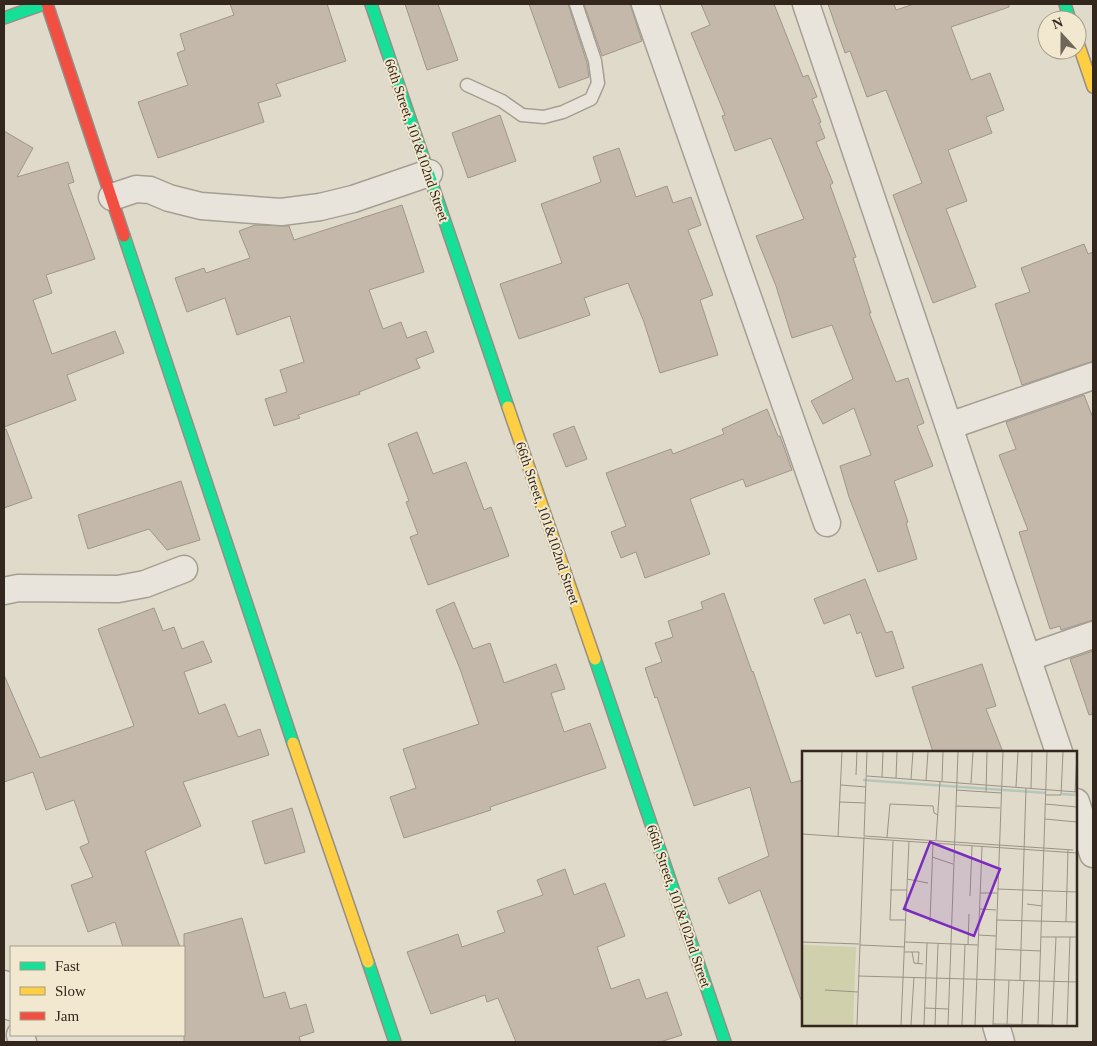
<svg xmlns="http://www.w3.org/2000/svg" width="1097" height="1046" font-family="Georgia,serif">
  <rect width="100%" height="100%" fill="#e0daca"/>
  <!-- building -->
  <path fill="#c4b8ab" stroke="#a0968a" d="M230,4H327L346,61L276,84L281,96L258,103L264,122L158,158L138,102L188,85L177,53L185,50L180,34L234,15Z
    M405,4H438L458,60L427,70Z
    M529,4H568L587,63L589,77L559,88Z
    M584,4H630L642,41L602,56Z
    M701,4H774L803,77L808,75L817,97L812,99L821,122L819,123L825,138L816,142L833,183L830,185L856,257L853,258L871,313H869L896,382L908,378L924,423L917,426L933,466L894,481L908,522L906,523L917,559L878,572L849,497L840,466L871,455L854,408L823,424L811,401L853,379L832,325L792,338L776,286L756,236L804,219L771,138L735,151L722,116L725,115L691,33L710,25Z
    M828,4H894L896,10L914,4H1009V7L951,27L971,80L990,73L1004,110L986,117L992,133L948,150L967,201L946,209L976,287L933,303L893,195L922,183L886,90L867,97L850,51L845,53Z
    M500,115L516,161L468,178L452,133Z
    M4,131L33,148L17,177L68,162L74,182L68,184L95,259L46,275L52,293L33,300L52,354L115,331L124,353L67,375L76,400L4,427Z
    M619,148L636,197L667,186L673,203L691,197L701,225L688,230L713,295L700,300L718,355L660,373L644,322L628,283L584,298L590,315L519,339L500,284L562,263L541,204L601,182L593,157Z
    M402,205L424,272L369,290L383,329L401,322L407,338L426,331L434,352L416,359L420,368L359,392L360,394L298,415L300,418L274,426L265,399L287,392L280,370L304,362L290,316L237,335L225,298L187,312L175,278L204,268L206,273L250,258L239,231L255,225L289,226L294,240Z
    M1084,244L1088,254L1093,252V361L1022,385L995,304L1030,292L1021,268Z
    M1084,395L1093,418V620L1061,630L1060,626L1050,629L1019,532L1028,530L999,455L1016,449L1006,422Z
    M767,409L778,436H780L792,470L746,487L743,479L690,499L710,554L645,578L636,552L621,558L611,532L626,526L606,473L671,449L673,454L724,434L722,429Z
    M574,426L587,459L566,467L553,434Z
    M4,429H6L32,498L4,508Z
    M417,432L433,474L466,462L484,510L491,507L509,556L428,585L410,537L418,534L406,502L409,501L388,444Z
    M181,481L200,540L167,550L149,529L88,549L78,515Z
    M865,579L886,633L892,631L904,668L876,677L861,632L857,634L850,614L824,624L814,599Z
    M724,593L752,672L753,671L791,783L803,780V1000H801L760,890L729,904L718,878L769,856L750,787L694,806L657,697L655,698L645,668L662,662L655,643L673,637L668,621L703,609L701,602Z
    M454,602L473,649L490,643L504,683L556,664L565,689L551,693L564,732L590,723L606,768L490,807L491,810L404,838L390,797L416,788L403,749L479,724L460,669L436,610Z
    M154,608L163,631L174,627L182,649L203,641L212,662L184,672L199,714L225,704L238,737L260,729L269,755L183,782L201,826L145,851L180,947H123L115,922L88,932L71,885L93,877L80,847L89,843L74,800L46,810L33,772L4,782V675L40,758L134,726L98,629Z
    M1093,651V714L1089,715L1070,659Z
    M982,664L996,706L986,709L1003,752H933L912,687Z
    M292,808L305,852L265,864L252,821Z
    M565,869L574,895L605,883L625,936L597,947L611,989L639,979L646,999L667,992L682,1035L660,1042H516L498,998L487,1002L485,995L431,1014L407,952L458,934L462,947L505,932L497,911L543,895L537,880Z
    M242,918L264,998L285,992L290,1009L306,1004L314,1032L299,1037L301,1042H184V934Z"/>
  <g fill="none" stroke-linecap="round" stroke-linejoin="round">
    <!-- lane casing -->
    <g stroke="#a59f93" stroke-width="15">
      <path id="lane" d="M467,85L502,101L522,115L544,117L563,112L591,99L598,83L595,61L576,4"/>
    </g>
    <!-- street casing -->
    <g stroke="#a59f93" stroke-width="29">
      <path id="street" d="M645,4L827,523
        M806,4L1059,752
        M112,197L136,189L150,190L169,198L201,206L281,212L320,207L353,199L429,173
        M949,426L1093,376
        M4,591L18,588L118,589L145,584L184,569
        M1027,658L1093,635
        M1076,802L1093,854
        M4,984L11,1007
        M996,1025L1001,1042
        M20,1035L23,1042"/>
    </g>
    <!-- fast casing -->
    <g stroke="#958e84" stroke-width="14">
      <path id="fast" d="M371,4L508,407
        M1065,4L1070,20
        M4,18L44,4
        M124,236L293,743
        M595,659L725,1042
        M368,962L395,1042"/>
    </g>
    <!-- slow casing -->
    <g stroke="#958e84" stroke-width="14">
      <path id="slow" d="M1077,40L1093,87
        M508,407L595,659
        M293,743L368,962"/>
    </g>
    <!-- jam casing -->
    <g stroke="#958e84" stroke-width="14">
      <path id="jam" d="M47,4L124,236"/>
    </g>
    <!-- lane -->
    <use href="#lane" stroke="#e8e4db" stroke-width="12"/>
    <!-- street -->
    <use href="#street" stroke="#e8e4db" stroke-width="26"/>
    <!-- fast -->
    <use href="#fast" stroke="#16e098" stroke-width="11"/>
    <!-- slow -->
    <use href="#slow" stroke="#ffcf43" stroke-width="11"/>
    <!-- jam -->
    <use href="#jam" stroke="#f24e42" stroke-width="11"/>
  </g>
  <g text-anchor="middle" stroke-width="4" stroke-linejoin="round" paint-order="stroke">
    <!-- street labels -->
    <g font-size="14" fill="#33271d" stroke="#f2e8cf">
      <text transform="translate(417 140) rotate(71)" y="5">66th Street, 101&amp;102nd Street</text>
      <text transform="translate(548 523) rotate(71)" y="5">66th Street, 101&amp;102nd Street</text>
      <text transform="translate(679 906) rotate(71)" y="5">66th Street, 101&amp;102nd Street</text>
    </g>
  </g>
  <!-- overview -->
  <g transform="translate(802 751)">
    <rect width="275" height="275" fill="#e0daca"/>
    <path d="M0,194L54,196L51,274H0Z" fill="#d0d0ad"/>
    <path fill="none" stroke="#b5c6bb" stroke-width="2.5" d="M61,29L244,42M260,43L275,44"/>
    <path fill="none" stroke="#9b9285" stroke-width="1" d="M54,24L55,1M65,25L275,41M80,26L81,1M94,27L95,1M109,28L111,1M124,29L126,1M140,30L141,1M169,32L171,1M39,34L64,36M214,36L216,1M229,37L230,1M154,39L199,42M184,41L185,1M273,41L275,3M244,44H259L261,1M38,51L63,52M243,53L275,56M154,55L198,57M243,68L275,71M0,83L275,102M62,85L65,1M62,85L271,99M36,86L40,1M85,86L88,53L131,55L132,62L136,64M134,89L138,30M91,90L88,169H103M130,106L151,113M105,128L126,132M195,138L275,141M88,139H105M178,142H195M168,145L170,95M225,153L240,155M178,158L194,159M194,169L275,171M128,171L131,92M264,171L266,99M176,184L194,185M239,186H275M0,191L57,193M103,191L176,194M58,194L103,196M166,194L167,163M193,198L239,200M102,201H110L112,212L121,213M110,201H117L116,213M56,225L275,231M218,229L224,37M23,239L56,241M123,257L146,258M191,273L253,274M205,273L207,229M220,273L222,229M55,274L62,86M99,274L107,90M109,274L112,226M122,274L125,192M133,274L136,193M146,274L156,1M160,274L163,193M173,274L180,96M191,274L201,1M236,274L245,1M250,274L254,186M265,274L268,186"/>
    <path fill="#7b2cbf" fill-opacity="0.15" stroke="#7b2cbf" stroke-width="2.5" d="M128,91L198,118L172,185L102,158Z"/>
    <rect width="275" height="275" fill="none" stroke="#33271d" stroke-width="2.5"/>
  </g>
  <!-- border -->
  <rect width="1097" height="1046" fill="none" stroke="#33271d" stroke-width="10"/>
  <!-- legend -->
  <rect x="10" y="946" width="175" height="90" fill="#f2e8cf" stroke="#a69b88"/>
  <rect x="20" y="962" width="25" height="8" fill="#16e098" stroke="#a69b88"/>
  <text x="55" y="971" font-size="15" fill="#33271d">Fast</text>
  <rect x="20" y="987" width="25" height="8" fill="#ffcf43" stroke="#a69b88"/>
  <text x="55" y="996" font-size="15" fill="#33271d">Slow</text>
  <rect x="20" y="1012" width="25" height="8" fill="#f24e42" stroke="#a69b88"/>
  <text x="55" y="1021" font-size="15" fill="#33271d">Jam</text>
  <!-- north arrow -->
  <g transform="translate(1062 35) rotate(339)"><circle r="24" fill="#f2e8cf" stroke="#a69b88"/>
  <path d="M0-4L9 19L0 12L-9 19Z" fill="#70665a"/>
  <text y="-8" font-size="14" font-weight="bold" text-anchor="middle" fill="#33271d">N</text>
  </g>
</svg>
